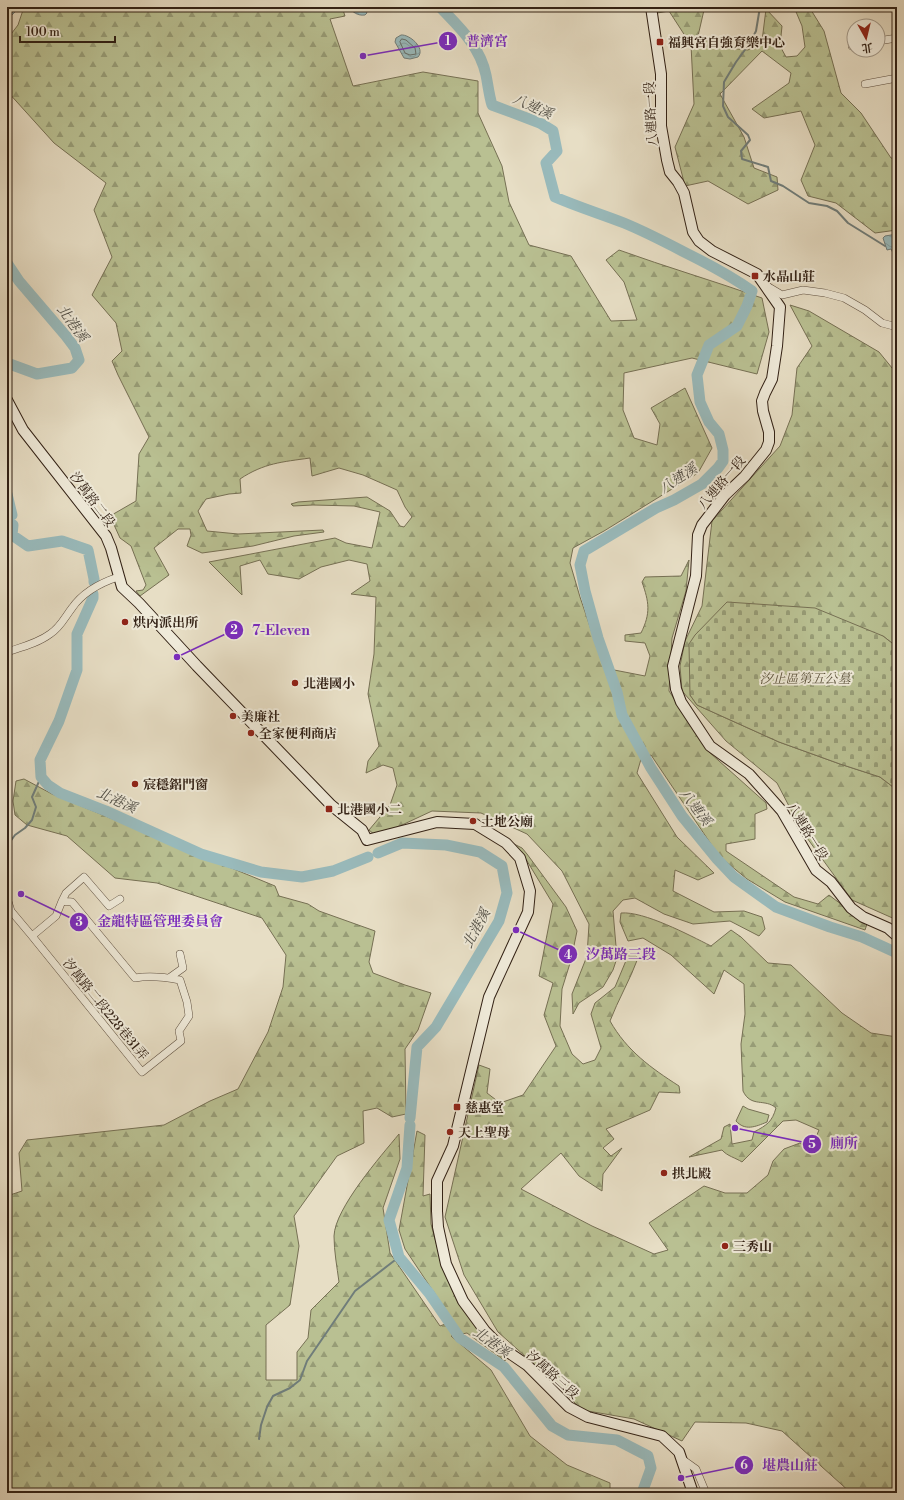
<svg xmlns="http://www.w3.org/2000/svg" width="904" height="1500" font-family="'Libre Bodoni','Noto Serif TC',serif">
  <defs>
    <pattern id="forest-firs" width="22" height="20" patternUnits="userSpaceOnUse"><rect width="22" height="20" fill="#b9c092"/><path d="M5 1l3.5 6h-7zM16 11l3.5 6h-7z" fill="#979c76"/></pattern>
    <pattern id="cemetery-stones" width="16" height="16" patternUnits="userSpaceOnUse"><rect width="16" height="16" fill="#b9c092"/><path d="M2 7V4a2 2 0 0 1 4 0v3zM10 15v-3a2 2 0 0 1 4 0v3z" fill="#979c76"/></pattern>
    <pattern id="water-waves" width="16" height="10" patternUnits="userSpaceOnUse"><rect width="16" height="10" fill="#99bbbd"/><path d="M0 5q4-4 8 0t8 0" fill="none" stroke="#84a0a2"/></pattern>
  </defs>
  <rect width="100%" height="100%" fill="#e7dec5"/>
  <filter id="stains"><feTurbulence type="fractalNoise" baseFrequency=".005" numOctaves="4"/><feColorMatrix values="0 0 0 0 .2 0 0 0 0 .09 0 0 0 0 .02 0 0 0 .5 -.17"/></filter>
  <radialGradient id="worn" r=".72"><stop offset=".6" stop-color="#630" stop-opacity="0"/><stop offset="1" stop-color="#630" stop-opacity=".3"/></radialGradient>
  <!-- green -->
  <path fill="#b9c092" stroke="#767054" d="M743,1106L748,1109L769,1115L767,1122C755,1127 745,1131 736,1121Z"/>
  <!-- forest -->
  <path fill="url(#forest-firs)" stroke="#767054" d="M24,7H68L75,11L77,7H342L345,16L330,19L353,86L423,72L478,81V113L502,166L509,202L529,245L571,256L611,321L637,320L624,282L606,260L619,250C666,267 714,281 762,298L769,332L757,374L692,358L624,373L623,410L634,438L657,445L660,424L651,408L685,388L712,448L698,473L604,531L573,548L570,563L580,597L604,668L645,676L650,656L645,643L625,641V635L641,633C651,613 649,602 642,582L645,577L681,576L689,560L686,591L672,638L669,691L709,752L766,803L767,809L755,814V839L726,844V851L794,897L818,904L829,895L867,924L865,930L785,902L747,879L719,856L651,755L641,759L637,773L677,837L714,873L698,880L675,870L673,891L714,912L744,911L762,917L765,929L759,936L730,921L693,924L664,914L635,898L623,900L613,911L617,958L613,970L603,987L579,1003L573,1014L572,994L587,956L589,924L562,871L527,834L481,813L432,811L387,832L375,835L369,830L390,805L397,785L393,768L383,765L366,773L368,761L379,746L368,694L374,654L376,597L351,594L370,581L367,564L349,560L321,567L299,579L268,574L260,560L240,566L242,595L209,562L335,538L346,543L372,548L380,512L354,506L313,505L293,506L291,504L298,502L367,497L390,511L400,526L404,527L412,517L405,507L397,490L363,475L339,468L312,476L310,458C282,462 264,463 240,479L241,493L229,494L206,499L198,511L207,531L238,534L323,530L324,532L294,536L253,546L202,553L187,546L191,535L190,529H178L154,548L169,575L140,596L136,591L143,590L146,585L131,546L120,538L110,516L136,501L139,454L149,437L118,375L112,361L122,351L116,323L92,295L112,257L94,210L106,183L54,143L7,91L8,38L18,25Z
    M656,7H702L704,10L698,36L719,47L748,50L762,41L766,9L782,26L780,46L786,57L797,56L805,47L802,26L794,7H803L811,10L824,31L841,93L861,113L891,158L897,159V230L875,233L836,203L808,196L801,180L815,145L801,111L764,118L752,109L789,83L791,73L762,51L720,94L744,137L754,168L777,177L778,190L748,204L708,181L685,186L675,147L694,104L691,45L669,11L657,13Z
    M790,305L809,311L879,352L897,374V647L883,636L690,695L697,705L779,742L840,764L880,777L897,790V920L852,900L802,831L777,783L726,741L682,691L680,666L685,641L702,606L712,521L780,446L792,415L797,368L812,346Z
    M24,779L52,794L275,886L279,896L308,904L319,911L375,931L369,962L373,973L405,985L431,993L418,1030L405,1049L406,1114L392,1117L377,1108L363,1111L364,1143L337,1156L294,1216L299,1246L290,1305L266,1325V1380H297V1352L308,1338L311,1310L339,1282C337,1267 334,1251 334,1236C335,1208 381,1156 399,1134L400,1159L383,1208L390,1253L440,1326L453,1321L405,1249L399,1230L417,1131L425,1135L423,1196L430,1194L431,1224L442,1265L507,1356L505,1361L467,1333L451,1336L491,1370L530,1436L567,1465L610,1483V1493H7V1196L22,1191L19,1153L27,1140L164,1125L210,1101L238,1089L268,1032L283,987L286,955L262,918L157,883L115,878L67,836L27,825L15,815L13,801L16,781Z
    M514,844L522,848L527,854L566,907L577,931L571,960L562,989L560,1026L572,1054L583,1064L595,1060L601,1048L591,1014L595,1003L615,987L630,951L638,958C630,980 618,1000 610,1021C627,1051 651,1068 679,1086L680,1093L659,1092L650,1110L606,1129L614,1139L603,1148L611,1156L622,1148L603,1174L602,1191L579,1176L561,1153L521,1189L592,1226L654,1254L668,1250L649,1223L704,1186L725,1193H747L768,1175L773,1161L784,1149L800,1143L811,1149L819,1130L796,1120L783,1121L742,1162C736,1158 727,1156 722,1150L689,1157L721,1139L724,1127L730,1124L732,1144L752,1140L754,1132C767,1125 772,1122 776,1108C765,1098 751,1108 743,1091L741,1044L745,1014L744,984L724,970L714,994L671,955L643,938L628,941L620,922L621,913C644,911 689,935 711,946L731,930L741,937L768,963L791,965L842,1013L871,1033L897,1037V1493H851L782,1431L746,1423L695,1422L682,1441L634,1419L582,1410L554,1382L498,1332L464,1275L445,1217L479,1065L490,1069L487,1093L500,1103L523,1095L556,1046L544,1015L553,983L539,976L553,904L524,856Z"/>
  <!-- cemetery -->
  <path fill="url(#cemetery-stones)" stroke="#767054" d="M727,602L815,608L883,636L897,647V790L880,777L840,764L779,742L697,705L690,695L689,644L695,635Z"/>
  <!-- water -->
  <path fill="url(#water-waves)" stroke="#707d7a" d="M7,7H18L17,10L10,17L7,16Z
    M348,7H364L367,13L365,15C357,16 353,12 348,7Z
    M401,35C409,34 426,48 418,57L410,59L404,58L395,42L396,38Z
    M897,234V256L895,257L891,249L887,250L883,238L885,236Z"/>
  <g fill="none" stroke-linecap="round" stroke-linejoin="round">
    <!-- shore -->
    <path stroke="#666e69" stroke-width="1" d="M402,39L406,40L415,48L416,54L410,55L405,53L400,42Z"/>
    <!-- stream -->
    <path stroke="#707d7a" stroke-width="2" d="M760,7L756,31L750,43L736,62L724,82L723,106L728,117L748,135L750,140L741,151L742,159L768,167L771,181L783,186L809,203L827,206L837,211L848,223L885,246
      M7,846L15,835L25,828L32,820L36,807L32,797L41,777
      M259,1439L261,1425L267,1407L273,1396L290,1388L300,1380L307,1361L355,1291L399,1257"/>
    <!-- river -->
    <path stroke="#99bbbd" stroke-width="11" d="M440,7C459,27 480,46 486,75C488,85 489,95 492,105L540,123L553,131L557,151L546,163L555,197C578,207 601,214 624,223C646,232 667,243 688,254C710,265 731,276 752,291L747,306L737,326L709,345L697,375L700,402L709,422L719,434L723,450V461L718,468L702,484L674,500L656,508L584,551L580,565L585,591L598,638L617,692L622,715L651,768L682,816L717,859L734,877L776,907L830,927L862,937L897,953
      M7,263L19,281L66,336L75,348L79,360L72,368L37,374L7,363
      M7,494L12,515
      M13,525L12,535L28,546L62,541L88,550L94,579V582
      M93,594V598L77,634V670L59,721L40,760L41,777L48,785L60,793L106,811L201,854L261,872L302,877L333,871L368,857
      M378,853L402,843L446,845L480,852L502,866L507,893L499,921L436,1027L417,1047L410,1118
      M410,1125L407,1168L389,1220L399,1257L429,1293L460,1338L504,1367L552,1426L568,1435L617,1440L648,1456L651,1468L642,1493"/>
    <!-- street casing -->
    <g stroke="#5f5041" stroke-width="8">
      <path id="street" d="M878,41L897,38
        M852,46H854
        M865,84L897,78
        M767,286L782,295L803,290L825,293L844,298L865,310L882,323L897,327
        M7,652C22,647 38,643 50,634C60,628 65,617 72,608C83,592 100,583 118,577
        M7,898L11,911L32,936L56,916L62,901L72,902L135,978C150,975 165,977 180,980L187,1002L189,1016L179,1031L181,1041L142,1072L32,936
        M62,901L66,893L84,877L109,906L120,899
        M169,978L183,968L180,954
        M682,1459L696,1469L706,1493"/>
    </g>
    <!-- secondary casing -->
    <g stroke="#322115" stroke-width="12">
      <path id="secondary" d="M651,7L661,74V126L667,160L670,172L678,182L684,193L693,232L699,241L712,251L757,274L780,307L777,346L772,379L765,393L762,401L763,411L769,432V442L766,450L745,476L725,495L702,525L698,535L696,576L673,666L676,689L681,702L710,746L749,774L782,811L816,870L831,882L851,908L863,917L888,928L897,936
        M7,400L23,430L106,536L111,548L122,587L139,603L197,666L331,805L362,830L367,840L437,822L475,824L506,843L520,858L530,891L528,912L489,997L453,1146L437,1181V1211L438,1227L446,1264L463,1301L485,1331L502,1348L527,1365L569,1407L588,1417L662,1436L679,1452L693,1493"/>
    </g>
    <!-- street -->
    <use href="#street" stroke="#efead9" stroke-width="7"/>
    <!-- secondary -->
    <use href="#secondary" stroke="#efead9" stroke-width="10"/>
  </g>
  <!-- markers -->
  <g fill="#8f2418" stroke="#efead9" stroke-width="1.5">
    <rect x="656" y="38" width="8" height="8" rx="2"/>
    <rect x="751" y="272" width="8" height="8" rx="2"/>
    <circle cx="125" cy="622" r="4"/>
    <circle cx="295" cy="683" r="4"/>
    <circle cx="233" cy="716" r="4"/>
    <circle cx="251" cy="733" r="4"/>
    <circle cx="135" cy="784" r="4"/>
    <rect x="325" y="805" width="8" height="8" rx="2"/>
    <circle cx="473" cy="821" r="4"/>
    <rect x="453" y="1103" width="8" height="8" rx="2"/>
    <circle cx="450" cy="1132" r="4"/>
    <circle cx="664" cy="1173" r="4"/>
    <circle cx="725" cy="1246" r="4"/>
  </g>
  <g text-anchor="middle" stroke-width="4" stroke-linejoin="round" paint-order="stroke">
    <!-- poi labels -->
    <g font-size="13" font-weight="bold" fill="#322115" stroke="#efead9" text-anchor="start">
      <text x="668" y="47">福興宮自強育樂中心</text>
      <text x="763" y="281">水晶山莊</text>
      <text x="133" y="627">烘內派出所</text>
      <text x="303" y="688">北港國小</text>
      <text x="241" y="721">美廉社</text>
      <text x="259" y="738">全家便利商店</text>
      <text x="143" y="789">宸穩鋁門窗</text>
      <text x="337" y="814">北港國小二</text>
      <text x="481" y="826">土地公廟</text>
      <text x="465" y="1112">慈惠堂</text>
      <text x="458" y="1137">天上聖母</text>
      <text x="672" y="1178">拱北殿</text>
      <text x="733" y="1251">三秀山</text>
    </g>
    <!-- street labels -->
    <g font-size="13" fill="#322115" stroke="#efead9">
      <text transform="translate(650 114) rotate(-93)" y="5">八連路一段</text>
      <text transform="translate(721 482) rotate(-49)" y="5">八連路一段</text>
      <text transform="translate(93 499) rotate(53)" y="5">汐萬路二段</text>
      <text transform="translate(808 831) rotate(58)" y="5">八連路一段</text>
      <text transform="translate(106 1009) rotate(51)" y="5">汐萬路二段228巷31弄</text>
      <text transform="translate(553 1374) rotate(42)" y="5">汐萬路三段</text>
    </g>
    <!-- park labels -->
    <g font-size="13" font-style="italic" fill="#5a513a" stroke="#efead9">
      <text x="805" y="683">汐止區第五公墓</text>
    </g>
    <!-- water labels -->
    <g font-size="14" font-style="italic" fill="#514f47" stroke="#efead9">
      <text transform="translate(533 106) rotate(24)" y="5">八連溪</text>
      <text transform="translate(73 323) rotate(54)" y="5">北港溪</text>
      <text transform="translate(678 478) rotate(-33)" y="5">八連溪</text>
      <text transform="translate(117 800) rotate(24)" y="5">北港溪</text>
      <text transform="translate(696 807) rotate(53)" y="5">八連溪</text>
      <text transform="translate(476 928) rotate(-62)" y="5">北港溪</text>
      <text transform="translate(492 1342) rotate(35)" y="5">北港溪</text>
    </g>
  </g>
  <!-- callouts -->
  <path fill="none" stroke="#7b2cbf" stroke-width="1.5" d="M363 56L448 41M177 657L234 630M21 894L79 922M516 930L568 954M735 1128L812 1144M681 1478L744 1465"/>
  <g fill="#7b2cbf" stroke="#efead9" stroke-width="1.5">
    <circle cx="363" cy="56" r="4"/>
    <circle cx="177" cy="657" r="4"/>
    <circle cx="21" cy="894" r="4"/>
    <circle cx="516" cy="930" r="4"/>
    <circle cx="735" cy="1128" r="4"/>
    <circle cx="681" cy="1478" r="4"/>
    <circle cx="448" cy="41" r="10"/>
    <circle cx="234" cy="630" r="10"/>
    <circle cx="79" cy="922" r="10"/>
    <circle cx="568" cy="954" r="10"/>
    <circle cx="812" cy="1144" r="10"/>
    <circle cx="744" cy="1465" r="10"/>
  </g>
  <g font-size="12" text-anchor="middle" font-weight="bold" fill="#fff">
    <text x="448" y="45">1</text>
    <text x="234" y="634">2</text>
    <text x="79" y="926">3</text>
    <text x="568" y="959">4</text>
    <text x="812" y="1148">5</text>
    <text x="744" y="1469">6</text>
  </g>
  <g font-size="14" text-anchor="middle" font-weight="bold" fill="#7b2cbf" stroke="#efead9" stroke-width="4" stroke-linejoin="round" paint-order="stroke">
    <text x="487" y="46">普濟宮</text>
    <text x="281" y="635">7-Eleven</text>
    <text x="160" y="926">金龍特區管理委員會</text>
    <text x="621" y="959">汐萬路三段</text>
    <text x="844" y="1148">廁所</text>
    <text x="790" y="1470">堪農山莊</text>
  </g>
  <!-- margin -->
  <rect width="904" height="1500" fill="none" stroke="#e7dec5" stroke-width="24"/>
  <rect x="8" y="8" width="888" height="1484" fill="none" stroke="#322115" stroke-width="2"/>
  <rect x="12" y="12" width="880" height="1476" fill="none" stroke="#322115"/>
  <!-- north arrow -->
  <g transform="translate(866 38) rotate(172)"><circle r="19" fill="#efead9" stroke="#a39a8b"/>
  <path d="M0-3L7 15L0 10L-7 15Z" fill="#8f2418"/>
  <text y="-6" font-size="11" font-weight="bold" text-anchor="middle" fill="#322115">北</text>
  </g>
  <!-- scale -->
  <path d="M20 36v6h95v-6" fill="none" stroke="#322115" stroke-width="2"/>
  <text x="26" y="36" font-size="12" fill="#322115" stroke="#efead9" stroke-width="3" paint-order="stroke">100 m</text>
  <rect width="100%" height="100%" filter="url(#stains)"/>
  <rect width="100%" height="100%" fill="url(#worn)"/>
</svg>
